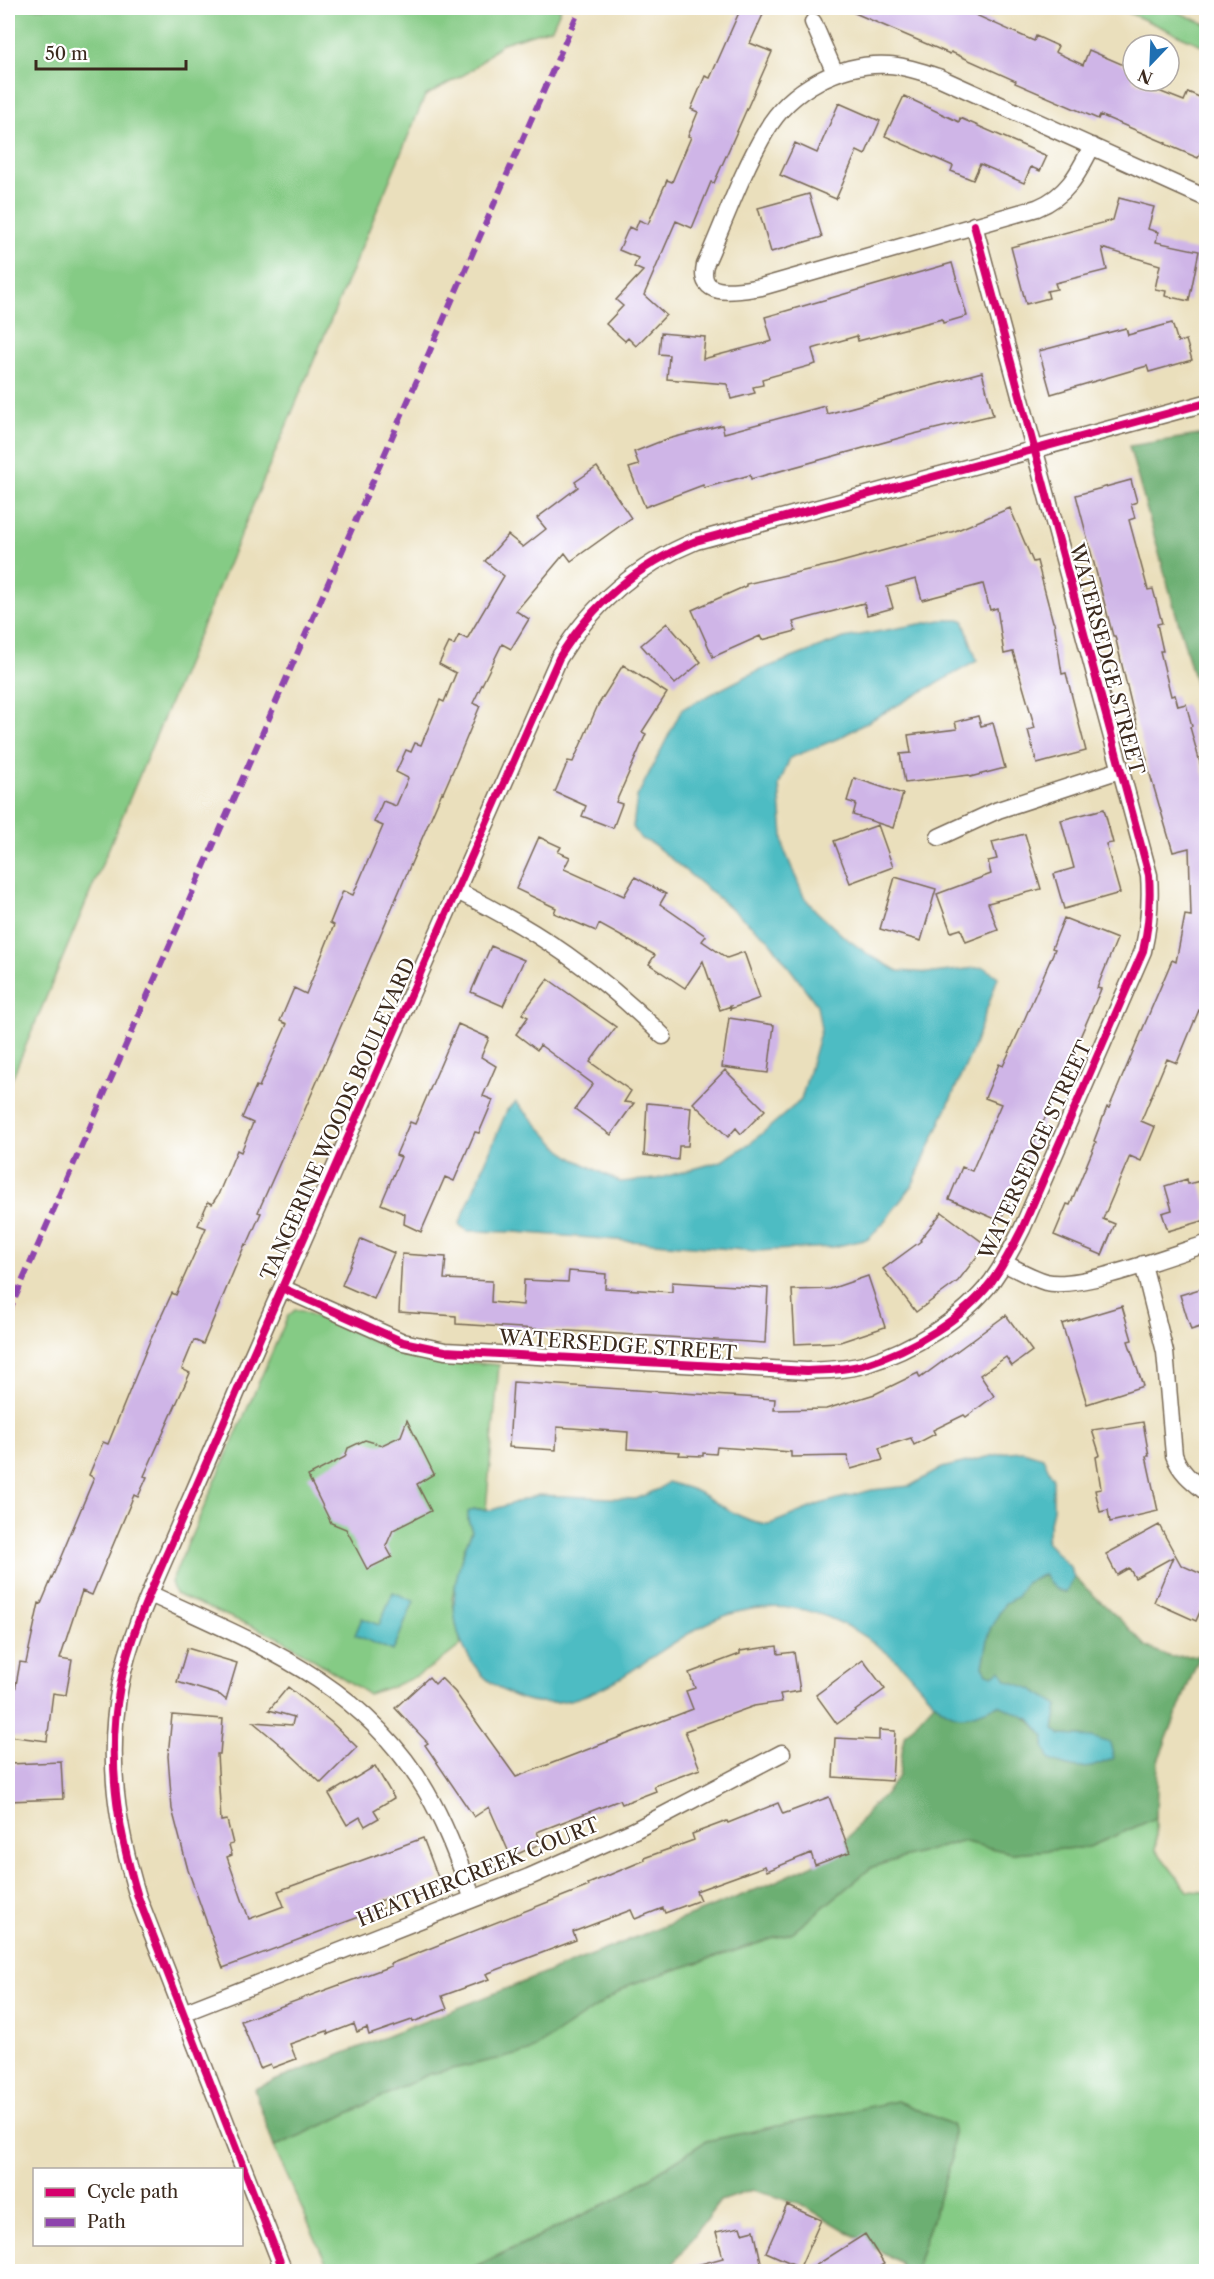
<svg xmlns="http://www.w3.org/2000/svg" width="1214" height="2279" font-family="'Libre Caslon Text',serif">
  <rect width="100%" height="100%" fill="#fff"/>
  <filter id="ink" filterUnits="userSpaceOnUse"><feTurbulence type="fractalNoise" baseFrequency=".0167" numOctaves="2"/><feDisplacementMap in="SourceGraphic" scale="12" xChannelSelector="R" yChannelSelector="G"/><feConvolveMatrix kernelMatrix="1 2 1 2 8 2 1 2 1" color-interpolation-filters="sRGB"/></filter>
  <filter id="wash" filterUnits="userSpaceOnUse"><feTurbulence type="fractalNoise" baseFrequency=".008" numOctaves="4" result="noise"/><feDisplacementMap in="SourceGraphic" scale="24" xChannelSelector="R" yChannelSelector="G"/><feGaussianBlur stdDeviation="1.35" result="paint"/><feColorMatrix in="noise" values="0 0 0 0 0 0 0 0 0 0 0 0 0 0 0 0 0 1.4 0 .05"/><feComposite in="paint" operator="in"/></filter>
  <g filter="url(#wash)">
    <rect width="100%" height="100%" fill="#eadfbc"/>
    <!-- green -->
    <path fill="#85cb85" stroke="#607a52" stroke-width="1.5" d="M8,8H561L552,28L503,43L469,72L425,96L8,1088Z
      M1118,8H1168L1206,24V47Z
      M295,1310L302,1311L416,1358L499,1365L486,1509H474L468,1520L472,1531L464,1549L452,1598L461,1645C428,1672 410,1682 368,1694L280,1638L175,1594L171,1582L288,1316Z
      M1156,1818V1850L1188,1891L1206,1892V2271H915L952,2158L953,2125L897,2101L706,2141L618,2198L465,2271H330L274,2147L330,2122L429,2074L529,2052L631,1984L793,1932L872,1867L961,1841L1012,1853L1089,1847Z"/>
    <!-- forest -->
    <path fill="#6caf72" stroke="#546c48" stroke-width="1.5" d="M1206,434V721L1129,446Z
      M1045,1574C1050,1584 1054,1591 1066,1592L1074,1577L1127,1626L1147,1647L1170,1657L1200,1655L1158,1761L1156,1818L1089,1847L1012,1853L961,1841L872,1867L793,1932L631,1984L529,2052L429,2074L330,2122L274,2147L254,2089L770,1884L836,1854L871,1807L883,1796L899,1776L904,1736L935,1702C954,1721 977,1712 999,1705C1023,1714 1029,1717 1045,1737L1044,1746L1092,1737L1061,1735L1054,1730L1058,1705L1018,1685L987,1673L983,1666L990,1629L1005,1603L1017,1597L1025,1583Z
      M897,2101L953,2125L952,2158L915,2271H904L899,2262L799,2203L752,2190L720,2201L675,2261L671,2271L465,2272L618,2198L706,2141Z"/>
    <!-- water -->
    <path fill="#4dbcc3" stroke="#447370" stroke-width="1.5" d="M941,620H963L977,661L839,738L790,758L779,785L784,849L804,897L816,911L842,935L869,955L898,971L933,973L984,967L998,977L972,1051L912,1186L883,1223L868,1239L833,1247L756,1251L515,1232L468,1231L459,1225L507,1110L516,1102L561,1150L576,1160L620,1182L657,1179L722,1161L752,1142L801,1100L821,1029L817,1005L769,940L653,844L641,839L633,827L637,797L682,709L755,672L844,638Z
      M1023,1451L1043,1457L1053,1479V1509L1046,1542L1070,1567L1074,1577L1066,1592C1053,1591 1050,1583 1044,1574L1025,1583L1017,1597L1005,1603L990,1629L983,1666L987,1673L993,1675L1001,1670L1006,1680L1032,1689L1058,1705L1054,1729L1061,1735L1092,1737L1110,1743L1114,1758C1089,1771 1076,1771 1050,1760L1044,1746L1045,1737L1030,1719L999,1705C987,1709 972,1717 960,1716C936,1714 913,1675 896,1660C866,1635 831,1612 792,1608C762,1605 734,1610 708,1623C648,1651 583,1727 512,1695C492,1685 480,1676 469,1657C444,1617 454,1571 472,1531L468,1520V1512L474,1509L492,1510L538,1495L635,1499L659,1489L668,1482C677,1485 687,1487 696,1491C719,1503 743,1523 770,1524L820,1504L872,1490L910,1486L942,1468L1008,1452Z
      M393,1592L414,1601L393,1651L355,1635L362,1618L379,1625Z"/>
    <g id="blocks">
      <!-- building -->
      <path fill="#cfb5e7" d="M741,8H766L750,43L772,52L738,129L714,183L711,182L692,228L676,221L644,295L666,315L636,346L628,338L625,341L606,324L623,306L616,300L643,271L634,267L638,258L619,250L629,227L635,230L639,220L648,224L667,180L672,182L691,137L688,136L698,112L691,109L705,76L710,78Z
        M843,8H971L969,12L1034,41L1036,36L1058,46L1055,52L1083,65L1089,50L1133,69V81L1184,101L1188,92L1206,100V138L1198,158L1165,144L1166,143L1100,115L1098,119L1015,83L1016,81L951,52L950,54Z
        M904,96L959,122L960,118L1047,156L1040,171L1031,167L1024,183L980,164L973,180L951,171L953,166L885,136Z
        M839,103L880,121L865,155L857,151L836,199L780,175L795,143L817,153Z
        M809,194L822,237L771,252L758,208Z
        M1119,198L1154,207L1148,229L1158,232L1156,242L1199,251L1189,301L1165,296L1166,291L1155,289L1160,265L1102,248L1107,270L1055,283L1057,289L1047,291L1049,298L1026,304L1011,247L1113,220Z
        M952,263L967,316L943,323L942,319L858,341L857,336L812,349L816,364L762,379L763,385L753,387L755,393L731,399L727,384L667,379L669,355L659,354L661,333L705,337L703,359L772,341L765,317Z
        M1172,323L1178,342L1186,340L1192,360L1149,372L1147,366L1051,394L1039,351L1126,328L1128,335Z
        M982,372L993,415L914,434L751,479L750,475L704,488L703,485L645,507L629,468L639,465L634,452L664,440L722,425L724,433L825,406L827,414Z
        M597,467L631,518L571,561L565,553L516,611L529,619L511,649L502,644L473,703L480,706L457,761L443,793L442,792L303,1114L291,1140H290L258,1212L261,1213L247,1245L245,1244L203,1344L194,1340L182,1369L190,1373L144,1476L147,1477L138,1497L134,1495L92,1595L82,1591L60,1658L72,1660L66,1695L53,1693L47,1741L8,1736L9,1701L13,1702L20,1662L26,1663L39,1603L41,1604L94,1478L89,1475L103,1442L108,1444L149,1343L172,1293L176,1295L206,1228L198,1225L208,1202L212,1204L218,1195L237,1150L241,1152L253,1123L242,1118L256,1086L259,1087L287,1024L280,1021L294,988L306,994L334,925L330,923L343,891L353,895L383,826L374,822L383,801L396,806L408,778L396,772L406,750L411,752L415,743L421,745L440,700L444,702L456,673L439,664L449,643L454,645L459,635L467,639L504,576L485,561L508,535L523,547L546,529L537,518L578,487L575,482Z
        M1131,480L1137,502L1131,504L1135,518L1129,520L1148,590L1153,589L1162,623L1157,624L1163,651H1160L1171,696L1175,695L1178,706L1186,704L1192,726L1190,727L1206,784V1013L1199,1010L1177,1063L1167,1059L1141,1121L1155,1127L1141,1161L1130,1156L1103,1219L1115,1224L1102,1255L1054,1235L1067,1204L1070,1205L1096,1142L1094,1141L1107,1107L1109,1108L1172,960L1176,962L1185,915L1191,916L1189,848L1173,852L1146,761L1147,760L1132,707L1115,636H1113L1076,495Z
        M1010,508L1033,562L1037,561L1053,622H1054L1062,674L1066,673L1086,751L1037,764L1028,730L1035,728L1013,652L1004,654L997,608L990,610L983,584L922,600L916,579L887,587L893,608L867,615L864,603L793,622L796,631L762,640L760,636L713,657L692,610L746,586V584L834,564L955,531Z
        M667,623L701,662L675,684L641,645Z
        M623,665L667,693L642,732L646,734L616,802L622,804L613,828L582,816L586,806L555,792L568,761L573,762L598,705Z
        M978,716L981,726L993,723L1005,768L970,777L969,775L905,783L900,754L911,753L908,735L957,729L955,722Z
        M854,778L903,794L893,828L853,815L856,804L847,801Z
        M1104,809L1113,843L1106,844L1120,893L1064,909L1054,874L1074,868L1061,820Z
        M878,825L893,867L850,883L834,841Z
        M1025,834L1041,889L988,903L998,930L966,942L961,929L951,932L937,894L991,874L988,861L997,859L992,842Z
        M539,837L561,847L558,852L570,857L564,869L624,896L635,877L666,894L660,904L706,936L702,941L727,958L744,952L760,998L730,1009L731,1006L720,1010L703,961L685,988L649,964L655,955L599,924L596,931L554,913L556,908L516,889Z
        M895,877L936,889L921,941L880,929Z
        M1064,918L1117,939L1097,988L1101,989L1000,1221L949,1199L962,1167L972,1171L1001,1104L985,1098L999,1064L1003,1066L1025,1018L1055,949L1052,948Z
        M491,946L524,960L503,1006L471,992Z
        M548,979L616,1027L590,1062L631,1091L624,1102L634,1103L611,1135L575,1109L593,1084L540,1045L537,1050L516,1034L528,1017L522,1014Z
        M729,1018L774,1025L768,1073L722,1067Z
        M458,1024L489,1038L481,1057L496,1066L483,1096L493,1100L479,1133L475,1132L454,1181L445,1177L421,1232L404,1224L405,1214L381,1204L401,1157L396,1155L410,1122L415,1124Z
        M725,1070L765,1110L741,1134L736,1128L728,1137L693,1103Z
        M647,1103L691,1107L688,1146H679L678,1160L644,1155Z
        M1187,1179L1188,1184L1200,1181L1206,1203V1220L1168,1231L1162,1213L1172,1210L1165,1186Z
        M942,1212L986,1245L958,1281L916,1312L883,1269L921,1241L920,1240Z
        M361,1239L394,1253L374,1299L342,1285Z
        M402,1254L446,1257L444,1279L492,1281L491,1302L523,1305L524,1280L568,1282L569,1271L606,1274L605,1288L672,1292V1282L768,1288L765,1343L456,1324V1316L399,1312Z
        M868,1276L885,1327L840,1342L795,1344L792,1290L830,1289Z
        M1206,1287V1325L1191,1330L1180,1295Z
        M1122,1306L1132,1340L1128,1341L1143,1386L1087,1404L1062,1324Z
        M1006,1315L1032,1351L1012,1366L1006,1357L980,1375L994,1396L966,1417L964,1415L933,1430L935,1434L914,1445L911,1438L879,1448L883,1460L851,1469L847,1456L791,1457V1452L717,1447L716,1454L703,1453V1456L679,1455L680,1452L627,1449L628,1432L557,1427L556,1450L509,1447L513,1382L775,1399L774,1410L826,1409L875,1394L918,1373L920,1378Z
        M407,1420L434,1474L417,1484L431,1511L393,1530L386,1546L392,1557L367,1569L346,1529L331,1523L308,1476L345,1457L348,1448L365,1440L382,1445L401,1436Z
        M1143,1422L1149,1456H1146L1158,1511L1110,1522L1108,1510L1100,1512L1095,1490L1101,1489L1096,1457L1100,1455L1092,1430Z
        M1159,1525L1181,1565L1206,1576V1598L1196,1621L1154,1602L1173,1557L1135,1578L1129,1568L1117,1575L1106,1554Z
        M777,1646L778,1654L794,1652L800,1691L780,1694L782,1702L754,1706L685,1731L700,1769L654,1786L656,1791L622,1804L620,1800L537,1832L542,1843L511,1857L489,1807L474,1817L425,1745L428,1743L395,1708L429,1677L435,1684L441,1678L455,1692L516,1777L693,1709L686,1691L695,1688L689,1673L740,1654V1651Z
        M187,1648L237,1663L226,1700L220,1695L177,1682Z
        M863,1660L885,1689L837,1724L816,1695Z
        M288,1687L331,1722L357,1747L321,1783L284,1748L253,1722L292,1725L294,1717L269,1710Z
        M172,1715L223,1719L220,1754H217L221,1821L227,1820L233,1844L229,1845L232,1855L227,1857L249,1919L284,1906L278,1891L423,1838L439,1880L380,1901L383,1908L223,1968L188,1870L172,1809L168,1756Z
        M879,1730L895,1731L892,1781L833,1777L835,1738L879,1740Z
        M61,1762L63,1799L8,1801V1764Z
        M375,1766L394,1798L374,1810L379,1818L365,1826L360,1817L347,1825L329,1794Z
        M829,1797L850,1852L815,1865L811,1853L767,1871L765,1866L696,1891L700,1900L665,1913L663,1908L635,1919L631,1910L573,1932L576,1940L486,1974L489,1979L442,1996L447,2009L413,2022L412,2020L369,2035L367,2028L357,2032L354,2024L328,2034L327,2031L290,2044L296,2059L272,2068L270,2064L260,2068L241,2021L391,1966L390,1964L589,1886L588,1884L645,1860L644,1858L694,1840L692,1834L727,1821L728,1823L778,1803L783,1814Z
        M787,2205L821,2220L800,2267L766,2252Z
        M740,2227L742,2233L754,2230L763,2271H694L693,2266L723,2258L716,2232Z
        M865,2234L884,2264L872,2271H807Z"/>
    </g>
  </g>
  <g filter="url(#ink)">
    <use href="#blocks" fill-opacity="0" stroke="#786955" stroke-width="1.5"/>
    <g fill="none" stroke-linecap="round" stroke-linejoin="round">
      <!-- minor casing -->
      <g stroke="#786955" stroke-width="19">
        <path id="minor" d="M813,22L835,73
          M1092,146C1078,174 1067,196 1037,208L761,287C740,290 697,301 705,265C725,221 741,173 766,131C790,89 841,62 889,65C906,66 922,72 938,77L1206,198
          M939,837L998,810L1120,770
          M457,891C539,931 598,972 663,1036
          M1004,1263C1018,1270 1032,1278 1046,1282C1080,1290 1171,1255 1206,1244
          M1143,1264L1165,1352L1174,1455C1180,1472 1192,1481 1206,1492
          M282,1288L403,1342L445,1351L807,1371C826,1370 847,1370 866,1364C912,1350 963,1319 992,1281C1004,1264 1013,1247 1022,1229L1143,951C1149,925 1151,902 1149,875L974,225
          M150,1594C258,1644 362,1683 426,1791C446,1825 459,1862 473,1899
          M183,2013L529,1877L635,1830L782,1753
          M284,2272L138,1897C117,1828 106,1758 120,1686C129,1636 152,1588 172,1542C198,1482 224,1423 249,1363C351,1128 456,893 559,658C592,604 637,565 696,541L1206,403"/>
      </g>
      <!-- minor -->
      <use href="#minor" stroke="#fff" stroke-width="16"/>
      <!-- quiet -->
      <path stroke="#8e44ad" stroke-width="6" stroke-dasharray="12 6" stroke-linecap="butt" d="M8,1314L580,8"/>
      <!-- cycleway casing -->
      <g stroke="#fff" stroke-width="11">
        <path id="cycleway" d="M282,1288L403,1342L445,1351L807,1371C826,1370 847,1370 866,1364C912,1350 963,1319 992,1281C1004,1264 1013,1247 1022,1229L1143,951C1149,925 1151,902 1149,875L974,225
          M284,2272L138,1897C117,1828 106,1758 120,1686C129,1636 152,1588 172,1542C198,1482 224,1423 249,1363C351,1128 456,893 559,658C592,604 637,565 696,541L1206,403"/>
      </g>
      <!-- cycleway -->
      <use href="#cycleway" stroke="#d6006c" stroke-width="8"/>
    </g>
  </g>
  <g text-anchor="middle" stroke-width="4.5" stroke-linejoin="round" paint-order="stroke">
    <!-- street labels -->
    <g font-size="20" fill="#3b2a1e" stroke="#fff">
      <text transform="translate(1107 659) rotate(75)" y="7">WATERSEDGE STREET</text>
      <text transform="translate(338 1119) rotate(-66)" y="7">TANGERINE WOODS BOULEVARD</text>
      <text transform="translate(1035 1150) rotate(-65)" y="7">WATERSEDGE STREET</text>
      <text transform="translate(618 1345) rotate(4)" y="7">WATERSEDGE STREET</text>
      <text transform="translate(478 1872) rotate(-22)" y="7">HEATHERCREEK COURT</text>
    </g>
  </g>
  <!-- margin -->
  <rect width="1214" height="2279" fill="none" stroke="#fff" stroke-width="30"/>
  <!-- legend -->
  <rect x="33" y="2168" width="210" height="78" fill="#ffffff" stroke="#b1aaa5" stroke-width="1.5"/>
  <rect x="45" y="2188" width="30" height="9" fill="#d6006c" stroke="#b1aaa5" stroke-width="1.5"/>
  <text x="87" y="2198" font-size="18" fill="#3b2a1e">Cycle path</text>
  <rect x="45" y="2218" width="30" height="9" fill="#8e44ad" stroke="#b1aaa5" stroke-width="1.5"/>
  <text x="87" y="2228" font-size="18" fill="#3b2a1e">Path</text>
  <!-- north arrow -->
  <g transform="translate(1151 63) rotate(203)"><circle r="28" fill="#ffffff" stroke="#b1aaa5" stroke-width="1.5"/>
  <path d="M0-4.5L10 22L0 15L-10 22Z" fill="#1f6fb2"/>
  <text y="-9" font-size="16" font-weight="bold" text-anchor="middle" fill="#3b2a1e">N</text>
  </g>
  <!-- scale -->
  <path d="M36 60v9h150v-9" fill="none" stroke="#3b2a1e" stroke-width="3"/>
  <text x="45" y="60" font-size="18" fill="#3b2a1e" stroke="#ffffff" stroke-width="4.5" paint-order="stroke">50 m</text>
</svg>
